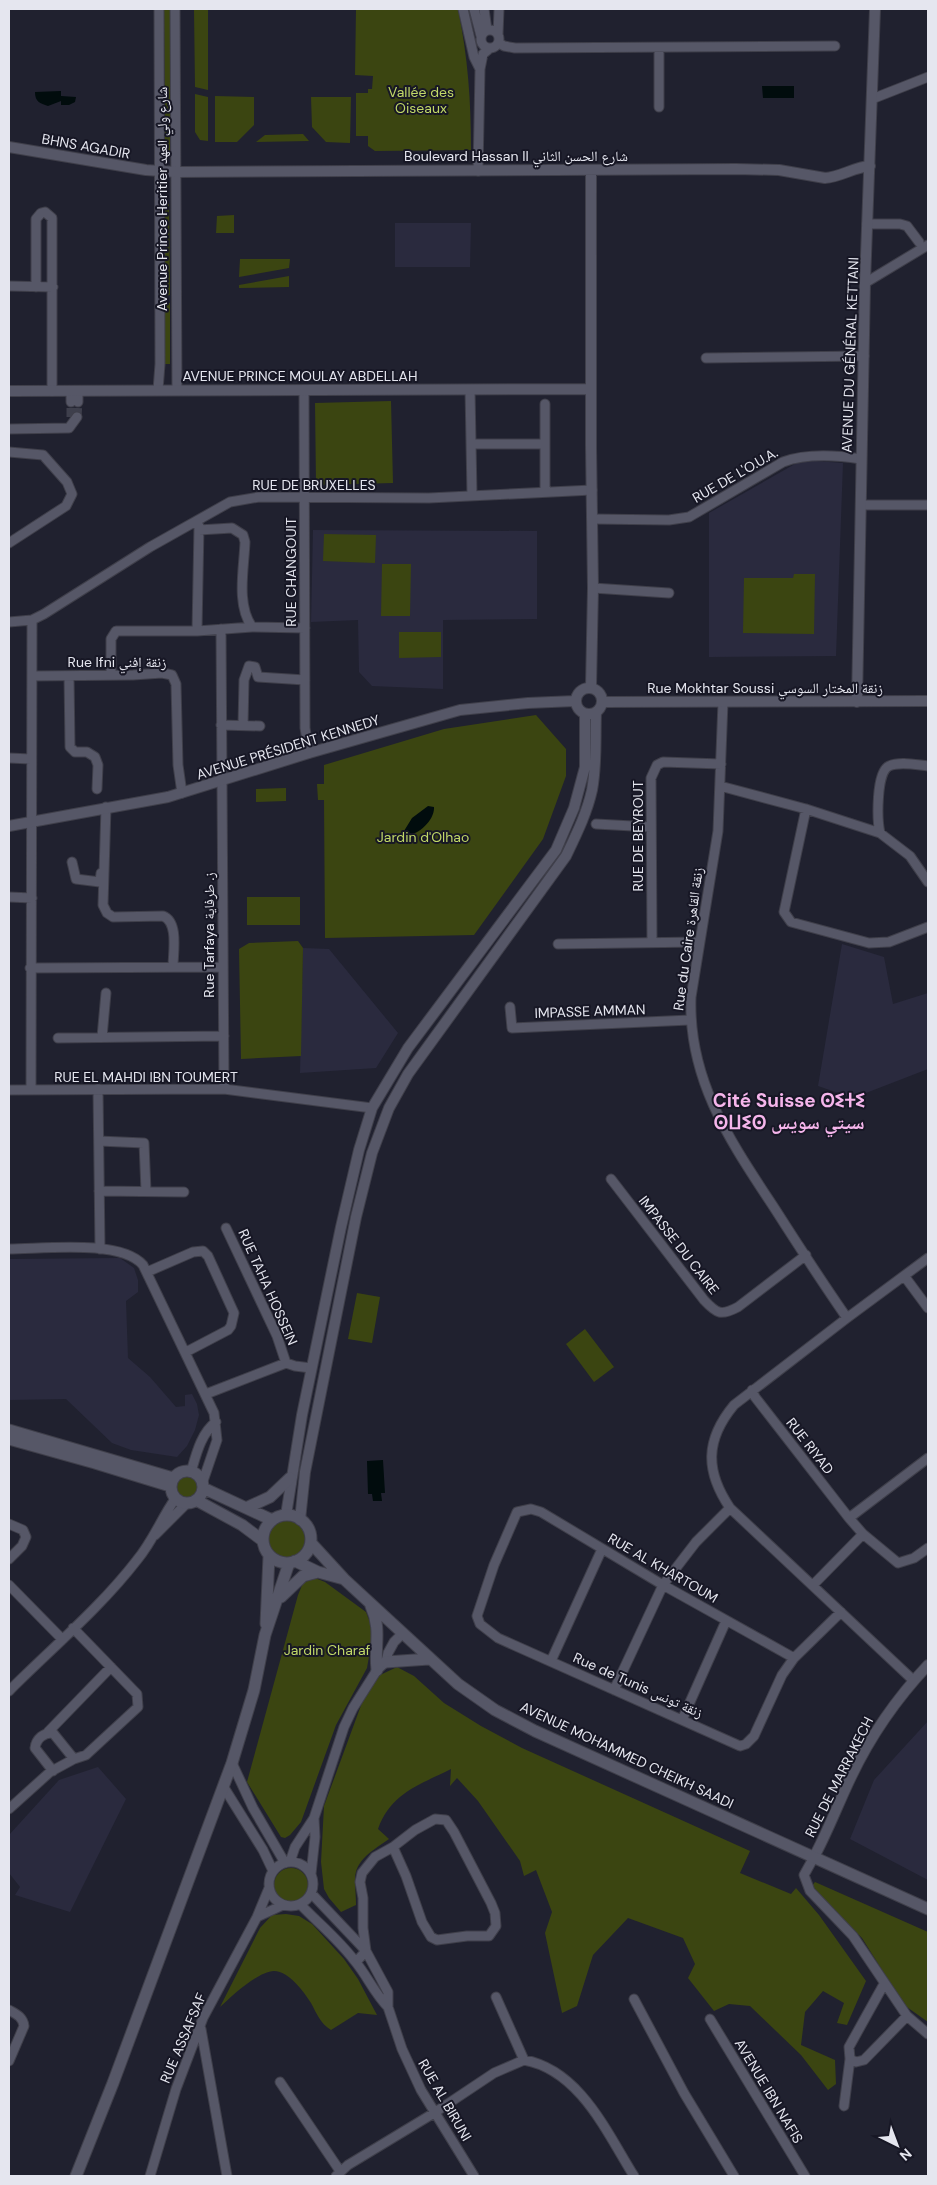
<svg xmlns="http://www.w3.org/2000/svg" width="937" height="2185" font-family="'DM Sans','Noto Naskh Arabic','Noto Sans Tifinagh',sans-serif">
  <rect width="100%" height="100%" fill="#20212f"/>
  <!-- built -->
  <path fill="#2a2a3e" d="M395,223H471L470,267H395Z
    M802,460L843,463L836,656L709,657V513Z
    M313,530L537,531V619L443,620V689L372,686L359,672L358,620L311,622Z
    M842,944L884,957L893,1004L928,993V1069L853,1098L818,1086Z
    M303,948L329,949L398,1033L376,1068L300,1073Z
    M120,1258L134,1268L138,1280V1292L126,1301L128,1358L150,1377L176,1407L185,1406V1395L192,1394L197,1404L199,1415L195,1430L187,1446L177,1457L131,1450L112,1443L66,1399L9,1400V1259Z
    M928,1721V1880L850,1839L874,1780Z
    M98,1767L126,1799L70,1912L15,1895L20,1887L9,1873V1835L59,1780Z"/>
  <!-- green -->
  <path fill="#3b4511" d="M164,9H170V151H165Z
    M356,9H458C468,58 471,100 471,150L375,151L368,146V136H356V93H368V89H372L373,76L355,75Z
    M194,10H208V90L195,87Z
    M195,94L208,97V141L200,140L195,132Z
    M215,96L254,97V125L237,142H215Z
    M311,97H351L350,143L326,142L312,127Z
    M303,134L309,141L256,142L265,135Z
    M167,201L169,202L170,295L164,296V203Z
    M234,215V233H216L217,216Z
    M240,259H290L289,268L239,277Z
    M289,276V287L239,288V285Z
    M164,303H170V364H165Z
    M391,401L393,483L316,485L315,403Z
    M324,534L376,535L375,563L323,561Z
    M382,564H411L410,616H381Z
    M794,574H815L814,634L743,633L744,578H793Z
    M441,632V657L399,658V632Z
    M536,715L566,749V776L543,839L474,935L325,938L324,800H318L317,784H324V765L444,729Z
    M286,788V801L256,802V789Z
    M247,897H300V925H247Z
    M298,941L303,948L301,1056L241,1059L239,949L249,943Z
    M357,1293L380,1297L372,1343L348,1339Z
    M585,1329L614,1367L594,1382L566,1344Z
    M172 1488a13 13 0 1 1 26 0a13 13 0 1 1-26 0Z
    M267 1539a19 19 0 1 1 38 0a19 19 0 1 1-38 0Z
    M315,1578L325,1582L366,1612L371,1625L372,1639L367,1668L336,1725L301,1822L290,1835L285,1838L281,1837L247,1782L298,1595L303,1583Z
    M397,1667L414,1676L444,1703L481,1726L522,1748L750,1851L740,1873L791,1894L796,1888L819,1915L866,1981L847,2025L837,2023L844,2003L823,1991L805,2012L801,2045L835,2060L836,2084L828,2090L801,2055L750,2006L729,2004L714,2011L688,1978L695,1964L683,1938L628,1918L593,1955L577,2006L562,2013L545,1933L552,1912L536,1870L524,1876L520,1861L478,1801L457,1778L450,1786L451,1769C419,1785 391,1793 378,1829L389,1839C374,1850 355,1859 355,1880C355,1888 356,1896 356,1905L341,1912L329,1898L324,1889L321,1862L324,1806L363,1700L378,1676Z
    M274 1885a17 17 0 1 1 34 0a17 17 0 1 1-34 0Z
    M815,1882L928,1932V2022L904,2005L862,1938L811,1887Z
    M286,1914L299,1916L312,1924L344,1959L358,1979L377,2015L358,2013L331,2030C320,2023 317,2014 311,2003C304,1992 289,1971 274,1971C257,1972 232,1996 220,2007L260,1928L272,1915Z"/>
  <!-- water -->
  <path fill="#010c0d" d="M762,86H794V98H763Z
    M61,91V96L76,97L75,102L69,105H61V101L48,106C40,103 35,102 35,92Z
    M428,806L434,807C435,820 418,836 406,835L404,831L412,818Z
    M383,1460L385,1493H381L382,1501H373L372,1494H368L367,1461Z"/>
  <g fill="none" stroke-linecap="round" stroke-linejoin="round">
    <!-- minor-tunnel -->
    <path stroke="#3e3f4c" stroke-width="9" stroke-dasharray="9 4.5" stroke-linecap="butt" d="M71,417V402
      M77,417L78,402"/>
    <!-- minor casing -->
    <g stroke="#3f3f4a" stroke-width="11">
      <path id="minor" d="M175,9L177,390
        M463,9L474,57L480,69
        M474,9L481,36
        M484,9L487,30
        M481 39a9 9 0 1 1 18 0a9 9 0 1 1-18 0Z
        M498,35L499,9
        M499,43L504,46L515,48L835,46
        M659,48V107
        M872,99L928,77
        M478,171L480,69L483,54L489,49
        M867,224H900L907,226L919,242
        M865,283L928,245
        M9,286L53,287
        M36,287V219L41,213L45,212L52,218V391
        M706,358L864,356
        M158,390L160,364L159,9
        M304,390L305,728L309,753
        M470,390L472,495
        M71,402V391
        M78,402V391
        M9,429L69,428L77,417
        M472,444H545
        M9,452L43,455L67,482L72,494L66,506L9,543
        M545,492V404
        M861,505H928
        M593,519L669,520L689,517L783,462C807,453 835,455 861,459
        M199,530L232,528L243,535L245,542C244,569 236,604 252,627
        M593,588L669,593
        M9,622L32,620L44,614L150,547L230,502L259,497L429,498L592,490
        M221,629L224,1089
        M197,631L199,526
        M111,675V639L116,631H197L252,627L305,628
        M32,676L133,675L162,673L172,675L176,684L178,765L182,793
        M69,676L70,747L75,752H87L95,757L98,765L97,789
        M723,702L718,831L691,997C688,1081 731,1142 775,1209C798,1245 822,1282 847,1318
        M221,725L260,726
        M243,725L244,680L249,666L255,667L258,677L305,680
        M9,758L31,759
        M720,786L806,809L880,833L910,856L928,882
        M106,807L103,905L107,913L113,917L163,916C179,922 173,953 173,967
        M806,809L784,912L791,922L869,943L889,942L928,927
        M596,824L651,827
        M880,833C877,820 876,772 889,766C900,761 917,765 928,766
        M72,862L76,879L100,882L101,873
        M9,897L32,898
        M652,942L651,778L657,765L663,762L721,764
        M558,944L699,942
        M30,968L223,967
        M510,1007L512,1028L690,1020
        M102,1037L106,993
        M58,1038L224,1036
        M98,1089L100,1249
        M9,1090L224,1089L372,1108
        M31,1090L32,620
        M99,1141L144,1143L146,1191
        M611,1179L704,1300C717,1314 721,1316 738,1307L806,1255
        M99,1191L184,1192
        M9,1249C43,1249 120,1239 143,1265L214,1413L217,1440L202,1484
        M147,1272L193,1252L203,1251L208,1256L234,1313L231,1326L228,1330L186,1352
        M905,1277L928,1308
        M286,1363L295,1366L311,1368
        M752,1390L755,1397L849,1518
        M206,1394L286,1363L277,1336L226,1228
        M191,1472C196,1455 201,1433 216,1422
        M9,1524L23,1530L26,1537L22,1546L9,1559
        M863,1534L898,1563L914,1558L928,1548
        M155,1535L187,1503
        M9,1585L62,1639
        M813,1585L863,1534L849,1518L928,1458
        M794,1658L663,1585L541,1512L531,1509L517,1512L494,1565L477,1616L480,1624L498,1638L740,1746L746,1744L754,1736L782,1675L794,1658L841,1612
        M551,1661L602,1549
        M913,1680L730,1508C705,1471 705,1440 734,1405L847,1318L928,1258
        M614,1690L663,1585L696,1542L730,1508
        M9,1691C52,1648 100,1608 137,1560C153,1541 161,1519 175,1499
        M682,1720L726,1621
        M48,1732L111,1667
        M232,1763L253,1808L285,1863
        M53,1771L35,1748C36,1739 44,1732 53,1733L74,1759
        M223,1786L263,1850L273,1871
        M9,1809L50,1772L74,1759L86,1755L138,1707L137,1694L73,1628
        M814,1857L804,1875L810,1891L853,1936L907,2016L928,2034
        M290,1862L295,1847L314,1818L344,1727L353,1708L377,1670L386,1662L388,1653L394,1642L403,1633
        M269 1884a22 22 0 1 1 44 0a22 22 0 1 1-44 0Z
        M311,1874L315,1837L314,1818
        M311,1893L366,1951L388,1992V2007L402,2049L421,2090L474,2176
        M300,1904C318,1923 338,1939 354,1960C367,1975 374,1993 388,2007
        M257,1917L283,1905
        M356,1962L366,1951L363,1928V1898L360,1882L362,1873L375,1857L393,1847L415,1830L435,1819L446,1820L454,1832L491,1903L495,1913L496,1926L489,1936H467L437,1940L431,1937L422,1922L406,1876L393,1847
        M884,1984L849,2047L850,2059L856,2062L864,2060L907,2016
        M496,1997L524,2060
        M634,1999L684,2093L734,2176
        M9,2010C16,2014 23,2017 24,2026L9,2061
        M710,2019L805,2176
        M201,2029L227,2176
        M280,2082L340,2171
        M844,2106L850,2059
        M150,2176L176,2089L203,2018L257,1917L269,1888
        M336,2176L348,2165L434,2113L494,2073L524,2060C580,2070 607,2133 634,2176"/>
    </g>
    <!-- tertiary casing -->
    <g stroke="#3f3f4a" stroke-width="12">
      <path id="tertiary" d="M9,147L146,170L176,172L736,169L779,170L825,178C841,177 854,167 870,166
        M9,391L591,389
        M591,687L593,588L591,446V170
        M576 701a13 13 0 1 1 26 0a13 13 0 1 1-26 0Z
        M602,702L928,701
        M857,702L865,283L875,9
        M9,826L168,797L309,753L460,710L528,703L575,701
        M286,1515L302,1415L341,1227L359,1150L372,1108L408,1048L556,850L574,808L585,767V714
        M300,1520L305,1472L356,1217L372,1153L389,1108L408,1074L566,856C576,835 587,813 592,790C597,764 595,738 596,712
        M814,1857C828,1831 838,1804 851,1777C871,1735 896,1699 928,1665"/>
    </g>
    <!-- secondary casing -->
    <g stroke="#3f3f4a" stroke-width="13">
      <path id="secondary" d="M9,1430L173,1478
        M9,1439L95,1463L170,1486
        M171 1487a16 16 0 1 1 32 0a16 16 0 1 1-32 0Z
        M203,1488L272,1520
        M196,1500L242,1525L262,1540
        M246,1508L270,1497L290,1478
        M263 1539a24 24 0 1 1 48 0a24 24 0 1 1-48 0Z
        M311,1543L344,1579L458,1684L495,1710L535,1731L928,1909
        M295,1561L318,1572L344,1579
        M281,1597L303,1576L318,1572
        M371,1606C382,1631 374,1645 377,1670
        M266,1624L269,1556
        M386,1662L429,1659
        M76,2176L113,2083L232,1763L254,1690L265,1635L289,1563"/>
    </g>
    <!-- minor -->
    <use href="#minor" stroke="#565767" stroke-width="9"/>
    <!-- tertiary -->
    <use href="#tertiary" stroke="#565767" stroke-width="10"/>
    <!-- secondary -->
    <use href="#secondary" stroke="#565767" stroke-width="11"/>
  </g>
  <g text-anchor="middle" stroke-width="4" stroke-linejoin="round" paint-order="stroke">
    <!-- park labels -->
    <g font-size="14" fill="#c1d868" stroke="#171725">
      <text x="421" y="97">Vallée des<tspan x="421" dy="16">Oiseaux</tspan></text>
      <text x="423" y="842">Jardin d'Olhao</text>
      <text x="327" y="1655">Jardin Charaf</text>
    </g>
    <!-- street labels -->
    <g font-size="14" fill="#e5e6ef" stroke="#171725">
      <text transform="translate(86 146) rotate(10)" y="5">BHNS AGADIR</text>
      <text x="516" y="161">Boulevard Hassan II شارع الحسن الثاني</text>
      <text transform="translate(162 199) rotate(-90)" y="5">Avenue Prince Heritier شارع ولي العهد</text>
      <text transform="translate(850 355) rotate(-88)" y="5">AVENUE DU GÉNÉRAL KETTANI</text>
      <text x="300" y="381">AVENUE PRINCE MOULAY ABDELLAH</text>
      <text transform="translate(735 475) rotate(-30)" y="5">RUE DE L'O.U.A.</text>
      <text x="314" y="490">RUE DE BRUXELLES</text>
      <text transform="translate(291 572) rotate(-90)" y="5">RUE CHANGOUIT</text>
      <text x="117" y="667">Rue Ifni زنقة إفني</text>
      <text x="765" y="693">Rue Mokhtar Soussi زنقة المختار السوسي</text>
      <text transform="translate(288 747) rotate(-17)" y="5">AVENUE PRÉSIDENT KENNEDY</text>
      <text transform="translate(638 836) rotate(-90)" y="5">RUE DE BEYROUT</text>
      <text transform="translate(209 935) rotate(-90)" y="5">Rue Tarfaya ز. طرفاية</text>
      <text transform="translate(688 939) rotate(-82)" y="5">Rue du Caire زنقة القاهرة</text>
      <text transform="translate(590 1011) rotate(-2)" y="5">IMPASSE AMMAN</text>
      <text x="146" y="1082">RUE EL MAHDI IBN TOUMERT</text>
      <text transform="translate(679 1245) rotate(52)" y="5">IMPASSE DU CAIRE</text>
      <text transform="translate(268 1287) rotate(66)" y="5">RUE TAHA HOSSEIN</text>
      <text transform="translate(810 1446) rotate(52)" y="5">RUE RIYAD</text>
      <text transform="translate(663 1568) rotate(30)" y="5">RUE AL KHARTOUM</text>
      <text transform="translate(638 1685) rotate(24)" y="5">Rue de Tunis زنقة تونس</text>
      <text transform="translate(627 1755) rotate(25)" y="5">AVENUE MOHAMMED CHEIKH SAADI</text>
      <text transform="translate(839 1777) rotate(-63)" y="5">RUE DE MARRAKECH</text>
      <text transform="translate(183 2038) rotate(-67)" y="5">RUE ASSAFSAF</text>
      <text transform="translate(769 2091) rotate(59)" y="5">AVENUE IBN NAFIS</text>
      <text transform="translate(445 2100) rotate(60)" y="5">RUE AL BIRUNI</text>
    </g>
    <!-- district labels -->
    <g font-size="19" font-weight="bold" fill="#f5b5eb" stroke="#171725">
      <text x="789" y="1107">Cité Suisse ⵙⵉⵜⵉ<tspan x="789" dy="22">ⵙⵡⵉⵙ سيتي سويس</tspan></text>
    </g>
  </g>
  <!-- border -->
  <rect width="937" height="2185" fill="none" stroke="#e5e6ef" stroke-width="20"/>
  <!-- north arrow -->
  <g transform="translate(897 2145) rotate(138)" stroke="#171725" stroke-width="4" paint-order="stroke">
  <path d="M0-4L9 19L0 12L-9 19Z" fill="#e5e6ef"/>
  <text y="-8" font-size="14" font-weight="bold" text-anchor="middle" fill="#e5e6ef">N</text>
  </g>
</svg>
